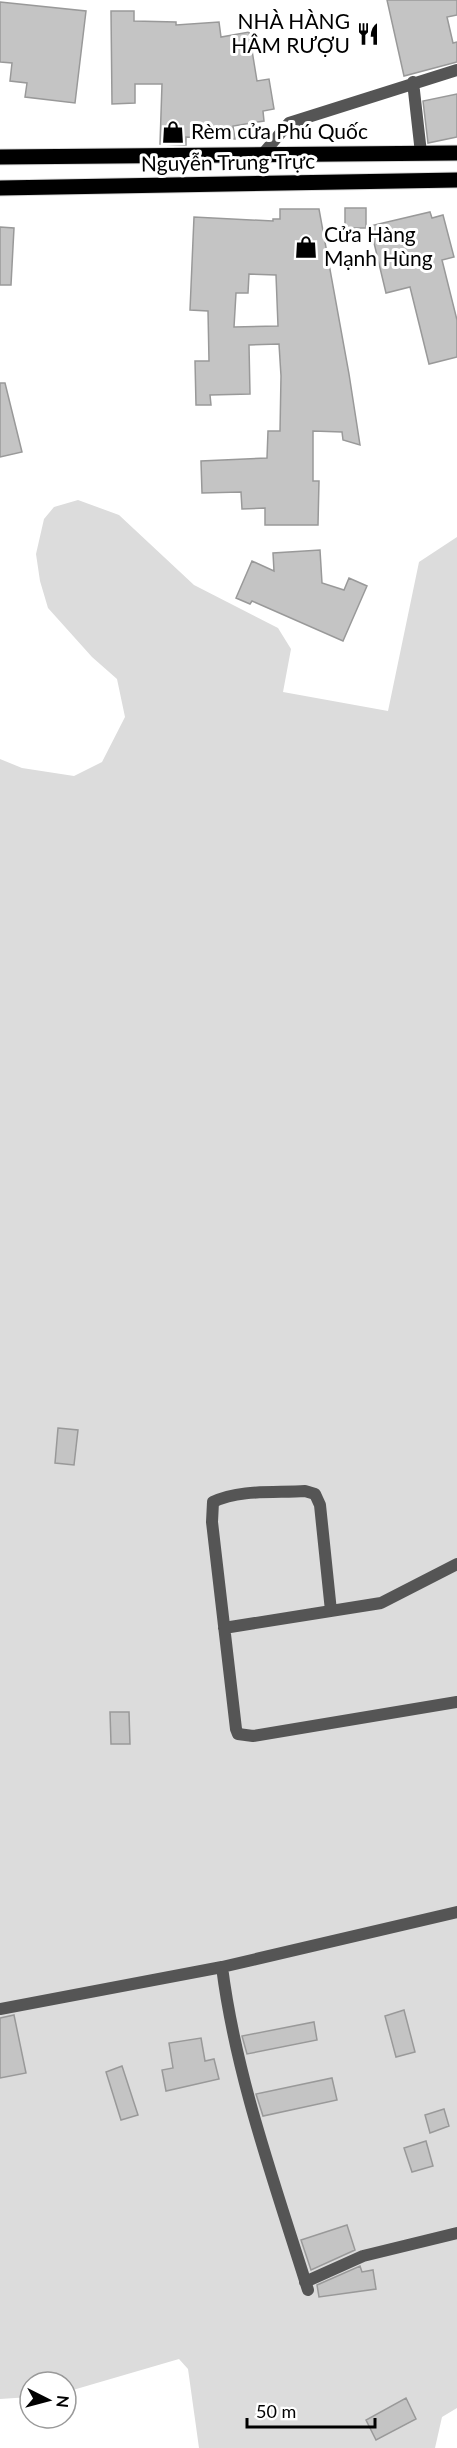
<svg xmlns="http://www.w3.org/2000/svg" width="457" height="2448" font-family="Lato,sans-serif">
  <rect width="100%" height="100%" fill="#fff"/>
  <!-- green -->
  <path fill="#dcdcdc" d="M78,500L119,515L194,585L278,628L291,649L283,692L388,711L419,562L457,537V2408L442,2417L435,2448H199L188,2369L179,2359L66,2392V2382H30V2397L0,2399V759L22,768L74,776L102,762L125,717L117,679L92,657L48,608L40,581L36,554L44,519L54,507Z"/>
  <!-- building -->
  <path fill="#c4c4c4" stroke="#999" stroke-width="1.5" fill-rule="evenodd" d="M387,0H457V15L447,17L453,43L457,42V62L404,76Z
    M0,2L86,11L75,103L25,97L27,83L10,81L12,63L0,62Z
    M111,11H134V21L176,22V25L219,22L221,37L249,32L257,81L269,79L274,109L263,111L264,121L233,126L235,139L186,137V145L160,144L162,84H135V103L112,104Z
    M457,94V137L428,143L423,101Z
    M345,208H366V228H345Z
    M280,209H319L349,374L360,445L343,440L342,432L313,431V481H319L318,525H265V508L242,509L241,492L202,493L201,461L267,458L268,431H280L281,376L279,344L249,345L250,394L210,395L211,405H196L195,361H209L208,311L190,310L194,217L273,221V219H280ZM249,274L276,275L278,326L234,327L236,293H248Z
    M430,212L432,218L443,215L454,257L442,260L457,320V357L429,364L410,287L386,293L370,226Z
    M0,227L14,228L11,285H0Z
    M0,383H5L22,452L0,457Z
    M320,550L322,583L344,590L349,578L367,586L343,641L252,601L250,604L236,598L252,561L274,571L273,553Z
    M58,1428L78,1430L74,1465L55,1463Z
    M110,1712H129L130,1744H111Z
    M404,2010L415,2052L396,2057L385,2016Z
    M14,2015L26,2073L0,2078V2018Z
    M314,2022L317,2040L247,2054L242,2036Z
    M201,2038L205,2061L214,2059L219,2079L166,2091L162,2070L173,2068L169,2043Z
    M122,2066L138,2115L121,2120L106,2072Z
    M332,2078L337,2100L263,2116L256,2094Z
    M444,2109L449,2126L430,2133L425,2115Z
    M426,2141L433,2166L412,2172L404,2148Z
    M347,2225L355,2250L311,2270L301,2240Z
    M360,2266L362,2272L373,2270L376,2289L319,2297L317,2285Z
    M406,2398L416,2419L376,2440L366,2420Z"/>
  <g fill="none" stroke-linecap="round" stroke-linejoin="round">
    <!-- primary casing -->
    <g stroke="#dbdbdb" stroke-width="17">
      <path id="primary" d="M0,157L457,153
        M0,188L457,180"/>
    </g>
    <!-- street -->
    <path stroke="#555" stroke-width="12" d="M413,82L421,153
      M262,155L289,123L457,70
      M331,1611L320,1505L315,1494L305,1491C276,1493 240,1489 213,1502L212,1522L236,1729L238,1734L253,1736L457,1702
      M224,1628L381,1603L457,1564
      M222,1967C236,2077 275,2184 308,2290
      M0,2009L222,1967L457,1912
      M305,2282L363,2256L457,2233"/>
    <!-- primary -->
    <use href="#primary" stroke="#000" stroke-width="15"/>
  </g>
  <!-- icons -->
  <defs>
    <g id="restaurant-bare" transform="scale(1.8)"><path d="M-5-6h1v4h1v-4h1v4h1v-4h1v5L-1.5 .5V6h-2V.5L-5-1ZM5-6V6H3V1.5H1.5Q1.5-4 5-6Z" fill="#000" stroke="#fff" stroke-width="2.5" paint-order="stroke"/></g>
    <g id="shop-bare" transform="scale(1.8)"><path d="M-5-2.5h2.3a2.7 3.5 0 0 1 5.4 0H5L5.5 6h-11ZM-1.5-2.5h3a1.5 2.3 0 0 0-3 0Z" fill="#000" stroke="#fff" stroke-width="2.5" paint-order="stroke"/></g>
  </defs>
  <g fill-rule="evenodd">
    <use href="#restaurant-bare" x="368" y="34"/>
    <use href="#shop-bare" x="173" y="132"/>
    <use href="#shop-bare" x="306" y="247"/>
  </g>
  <g text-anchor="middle" stroke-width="6" stroke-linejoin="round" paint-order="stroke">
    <!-- poi labels -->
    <g font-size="21" fill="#000" stroke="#fff" text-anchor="start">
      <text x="350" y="29" text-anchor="end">NHÀ HÀNG<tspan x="350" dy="24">HÂM RƯỢU</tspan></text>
      <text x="191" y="139">Rèm cửa Phú Quốc</text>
      <text x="324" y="242">Cửa Hàng<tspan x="324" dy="24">Mạnh Hùng</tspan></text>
    </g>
    <!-- street labels -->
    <g font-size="21" fill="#000" stroke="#fff">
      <text transform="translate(228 163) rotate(-1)" y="7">Nguyễn Trung Trực</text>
    </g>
  </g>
  <!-- north arrow -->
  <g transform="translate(48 2400) rotate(96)"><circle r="28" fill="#ffffff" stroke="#999999" stroke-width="1.5"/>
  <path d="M0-4.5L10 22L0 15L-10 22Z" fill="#000000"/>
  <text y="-9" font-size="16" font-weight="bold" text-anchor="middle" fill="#000000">N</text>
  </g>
  <!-- scale -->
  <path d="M247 2418v9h128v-9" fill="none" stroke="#000000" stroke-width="3"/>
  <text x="256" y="2418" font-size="18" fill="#000000" stroke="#ffffff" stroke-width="4.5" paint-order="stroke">50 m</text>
</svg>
